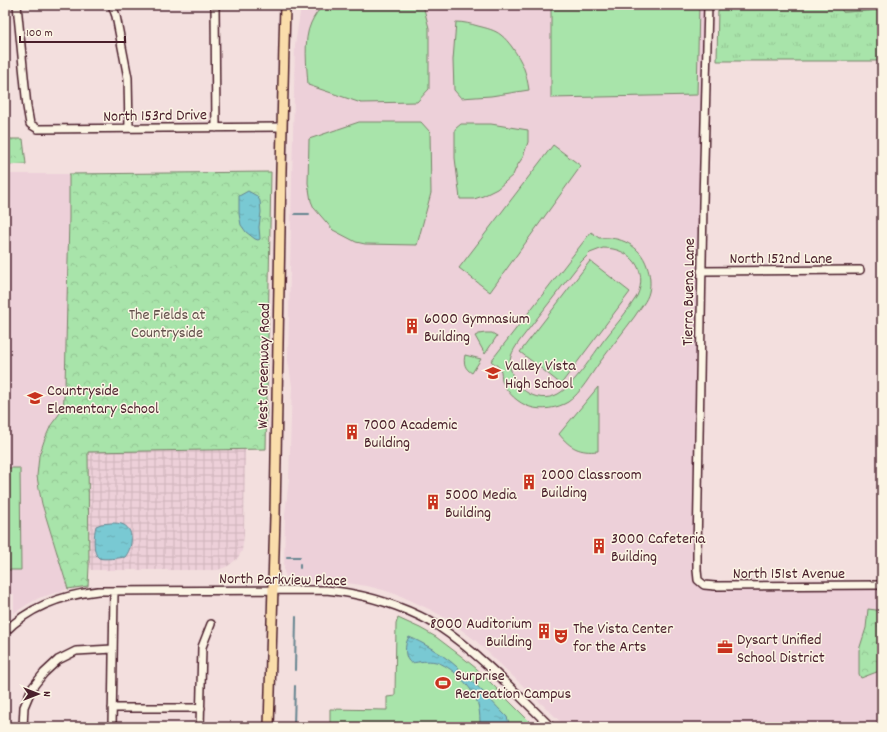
<svg xmlns="http://www.w3.org/2000/svg" width="887" height="732" font-family="Dekko,sans-serif">
  <defs>
    <pattern id="industrial-grid" width="8" height="8" patternUnits="userSpaceOnUse"><rect width="8" height="8" fill="#edd0d9"/><path d="M0 4h8M4 0v8" fill="none" stroke="#cdb2ba"/></pattern>
    <pattern id="grass-tufts" width="24" height="20" patternUnits="userSpaceOnUse"><rect width="24" height="20" fill="#a8e4aa"/><path d="M3 7l-1-3M5 7V3M7 7l1-3M15 17l-1-3M17 17v-4M19 17l1-3" fill="none" stroke="#92c392"/></pattern>
    <pattern id="forest-crowns" width="20" height="18" patternUnits="userSpaceOnUse"><rect width="20" height="18" fill="#a8e4aa"/><path d="M2 6a3 3 0 1 1 6 0M12 15a3 3 0 1 1 6 0" fill="none" stroke="#92c392"/></pattern>
    <pattern id="water-ripples" width="26" height="14" patternUnits="userSpaceOnUse"><rect width="26" height="14" fill="#79c9d3"/><path d="M2 4q2-2 4 0t4 0M15 11q2-2 4 0t4 0" fill="none" stroke="#6aacb5"/></pattern>
  </defs>
  <rect width="100%" height="100%" fill="#f3dfde"/>
  <filter id="ink" filterUnits="userSpaceOnUse"><feTurbulence type="fractalNoise" baseFrequency=".025" numOctaves="2"/><feDisplacementMap in="SourceGraphic" scale="8" xChannelSelector="R" yChannelSelector="G"/><feConvolveMatrix kernelMatrix="1 2 1 2 8 2 1 2 1" color-interpolation-filters="sRGB"/></filter>
  <g filter="url(#ink)">
    <!-- built -->
    <path fill="#edd0d9" d="M300,5H704L693,571L695,581L701,588L707,590L882,588V727H566L475,640L447,619L431,610L401,596L383,590L367,586L341,582L314,580H292L287,578L284,572L285,514L289,479L292,386L288,360L295,45L300,13Z
      M5,174H69V218L65,386L63,409L51,425L44,441L39,456V489L42,504L68,589L39,598L28,604L14,613V594L5,593Z"/>
    <!-- industrial -->
    <path fill="url(#industrial-grid)" d="M245,449L244,534L242,551L237,559L228,566L218,570H91L89,566L88,452Z"/>
    <!-- grass -->
    <path fill="url(#grass-tufts)" stroke="#79826a" d="M718,5H839L843,12L882,10V61H717Z"/>
    <!-- forest -->
    <path fill="url(#forest-crowns)" stroke="#79826a" d="M839,5H882V10L843,12Z
      M5,139H23L26,164L5,165Z
      M271,172L266,449L88,452L89,566L88,586L68,589L42,504L39,489L37,476L39,456L44,441L51,425L63,409L65,386L69,218V174Z
      M868,609L876,610L882,613V670L861,678L859,674V650L866,628Z"/>
    <!-- garden -->
    <path fill="#a8e4aa" stroke="#79826a" fill-rule="evenodd" d="M323,5H423L429,28V89L417,102L361,103L308,85C307,67 303,40 311,23C314,16 318,11 323,5Z
      M551,5H699L697,95L551,98Z
      M456,22C464,22 471,24 478,26C486,28 495,30 501,35C505,38 509,43 512,47C523,63 526,71 529,90L491,96L461,98L454,90L453,60Z
      M359,122H421L430,132L431,193L417,245L365,244L356,242L333,230L314,208L311,201L308,183L309,139Z
      M461,124H491L528,130V142L523,157L517,166L513,175L497,189L483,196L474,199H460L455,158V129Z
      M553,145L581,166L490,292L459,268Z
      M591,232L599,238C620,236 640,245 647,266C650,275 651,283 649,292C647,301 640,308 635,316C624,331 612,346 600,362C591,374 581,393 568,402C558,408 542,411 530,407C518,403 507,393 502,381C501,377 502,372 500,369C499,366 493,363 491,361ZM603,248C631,248 649,270 637,296C627,312 615,326 604,340C593,355 574,385 558,394C536,406 509,386 510,361C511,353 516,346 521,339L581,262L590,253Z
      M590,261L630,292L561,384L520,352Z
      M485,333H492L497,336L485,354L475,336L479,334Z
      M465,355L481,359L472,373C465,369 463,363 465,355Z
      M598,387V451C580,453 570,448 559,434Z
      M5,468H20L21,570H5Z
      M398,618L420,628L436,637L461,656L477,669L535,727H330V709L387,710V697L395,696L396,624Z"/>
    <!-- water -->
    <path fill="url(#water-ripples)" stroke="#668590" d="M248,191L257,196L260,201L261,212L259,227L260,239L258,240L255,239L246,232L241,225L239,214V196Z
      M111,523C115,523 120,523 124,525C135,531 132,549 125,557C120,558 103,560 99,558C92,554 94,533 96,526L101,524Z
      M409,637C417,640 422,643 429,647C460,664 482,692 507,717L509,723L508,727H480C480,718 480,708 476,699C470,685 451,666 436,662C427,660 420,662 411,663C404,659 404,644 409,637Z"/>
    <g fill="none" stroke-linecap="round" stroke-linejoin="round">
      <!-- stream -->
      <path stroke="#668590" stroke-width="2" d="M295,214H309
        M287,557H300
        M300,568V564
        M295,670L296,617
        M294,727L295,686"/>
      <!-- minor casing -->
      <g stroke="#4a1f2b" stroke-width="10">
        <path id="minor" d="M17,5L27,107L30,124L38,129L282,127
          M112,5L116,16L128,78L129,128
          M215,5L216,128
          M708,5L703,202L697,553V570L698,580L704,585L715,586L882,585
          M701,271L860,270
          M5,632C30,606 63,595 98,591L326,590C335,591 344,592 353,594C380,599 414,611 438,626C480,654 515,692 551,727
          M112,708H201
          M23,727L24,707L32,688L44,673L58,660L76,651L113,649
          M112,727L114,591
          M200,727L202,647L211,624"/>
      </g>
      <!-- major casing -->
      <g stroke="#4a1f2b" stroke-width="12">
        <path id="major" d="M269,727L275,516L281,170L285,5"/>
      </g>
      <!-- minor -->
      <use href="#minor" stroke="#fcf5e5" stroke-width="7"/>
      <!-- major -->
      <use href="#major" stroke="#faddab" stroke-width="9"/>
    </g>
  </g>
  <!-- icons -->
  <defs>
    <g id="building-bare" transform="scale(1.2)"><path d="M-4-6H4V6H1V3H-1V6H-4ZM-2.5-4.3h1.7v1.8h-1.7ZM.8-4.3h1.7v1.8H.8ZM-2.5-1h1.7V.8h-1.7ZM.8-1h1.7V.8H.8Z" fill="#c8321e" stroke="#fcf5e5" stroke-width="2.5" paint-order="stroke"/></g>
    <g id="school-bare" transform="scale(1.2)"><path d="M0-5L7-2L0 1L-7-2ZM-4 1L0 2.5L4 1V4Q0 6-4 4Z" fill="#c8321e" stroke="#fcf5e5" stroke-width="2.5" paint-order="stroke"/></g>
    <g id="theatre-bare" transform="scale(1.2)"><path d="M-5-5.5Q0-4 5-5.5V0Q5 5 0 6Q-5 5-5 0ZM-3.3-2.5H-1v1.5H-3.3ZM1-2.5H3.3v1.5H1ZM-2.8 1Q0 5.5 2.8 1Z" fill="#c8321e" stroke="#fcf5e5" stroke-width="2.5" paint-order="stroke"/></g>
    <g id="office-bare" transform="scale(1.2)"><path d="M-6-3h4V-5.5h4V-3h4V5H-6ZM-1-4.5V-3h2v-1.5ZM-6 0V1H6V0Z" fill="#c8321e" stroke="#fcf5e5" stroke-width="2.5" paint-order="stroke"/></g>
    <g id="stadium-bare" transform="scale(1.2)"><path d="M0-5a6.5 5 0 1 0 0 10a6.5 5 0 1 0 0-10ZM-3.5-1.8h7v3.6h-7Z" fill="#c8321e" stroke="#fcf5e5" stroke-width="2.5" paint-order="stroke"/></g>
  </defs>
  <g fill-rule="evenodd">
    <use href="#building-bare" x="412" y="326"/>
    <use href="#school-bare" x="493" y="373"/>
    <use href="#school-bare" x="35" y="398"/>
    <use href="#building-bare" x="352" y="432"/>
    <use href="#building-bare" x="529" y="482"/>
    <use href="#building-bare" x="433" y="502"/>
    <use href="#building-bare" x="599" y="546"/>
    <use href="#building-bare" x="544" y="631"/>
    <use href="#theatre-bare" x="561" y="636"/>
    <use href="#office-bare" x="725" y="647"/>
    <use href="#stadium-bare" x="443" y="683"/>
  </g>
  <g text-anchor="middle" stroke-width="3" stroke-linejoin="round" paint-order="stroke">
    <!-- street labels -->
    <g font-size="16" fill="#4a1f2b" stroke="#fcf5e5">
      <text transform="translate(155 114) rotate(-1)" y="6">North 153rd Drive</text>
      <text x="781" y="263">North 152nd Lane</text>
      <text transform="translate(687 292) rotate(-89)" y="6">Tierra Buena Lane</text>
      <text transform="translate(262 366) rotate(-89)" y="6">West Greenway Road</text>
      <text x="789" y="578">North 151st Avenue</text>
      <text transform="translate(283 578) rotate(1)" y="6">North Parkview Place</text>
    </g>
    <!-- park labels -->
    <g font-size="16" fill="#62504b" stroke="#fcf5e5">
      <text x="167" y="319">The Fields at<tspan x="167" dy="18">Countryside</tspan></text>
    </g>
    <!-- poi labels -->
    <g font-size="16" fill="#4a1f2b" stroke="#fcf5e5" text-anchor="start">
      <text x="424" y="323">6000 Gymnasium<tspan x="424" dy="18">Building</tspan></text>
      <text x="505" y="370">Valley Vista<tspan x="505" dy="18">High School</tspan></text>
      <text x="47" y="395">Countryside<tspan x="47" dy="18">Elementary School</tspan></text>
      <text x="364" y="429">7000 Academic<tspan x="364" dy="18">Building</tspan></text>
      <text x="541" y="479">2000 Classroom<tspan x="541" dy="18">Building</tspan></text>
      <text x="445" y="499">5000 Media<tspan x="445" dy="18">Building</tspan></text>
      <text x="611" y="543">3000 Cafeteria<tspan x="611" dy="18">Building</tspan></text>
      <text x="532" y="628" text-anchor="end">8000 Auditorium<tspan x="532" dy="18">Building</tspan></text>
      <text x="573" y="633">The Vista Center<tspan x="573" dy="18">for the Arts</tspan></text>
      <text x="737" y="644">Dysart Unified<tspan x="737" dy="18">School District</tspan></text>
      <text x="455" y="680">Surprise<tspan x="455" dy="18">Recreation Campus</tspan></text>
    </g>
  </g>
  <!-- margin -->
  <rect width="887" height="732" fill="none" stroke="#fcf5e5" stroke-width="20"/>
  <rect x="10" y="10" width="867" height="712" fill="none" stroke="#4a1f2b" stroke-width="1.5" filter="url(#ink)"/>
  <!-- north arrow -->
  <g transform="translate(38 694) rotate(90)" stroke="#fcf5e5" stroke-width="3" paint-order="stroke">
  <path d="M0-3L7 15L0 10L-7 15Z" fill="#4a1f2b"/>
  <text y="-6" font-size="11" font-weight="bold" text-anchor="middle" fill="#4a1f2b">N</text>
  </g>
  <!-- scale -->
  <path d="M20 36v6h105v-6" fill="none" stroke="#4a1f2b" stroke-width="2"/>
  <text x="26" y="36" font-size="12" fill="#4a1f2b" stroke="#fcf5e5" stroke-width="3" paint-order="stroke">100 m</text>
</svg>
